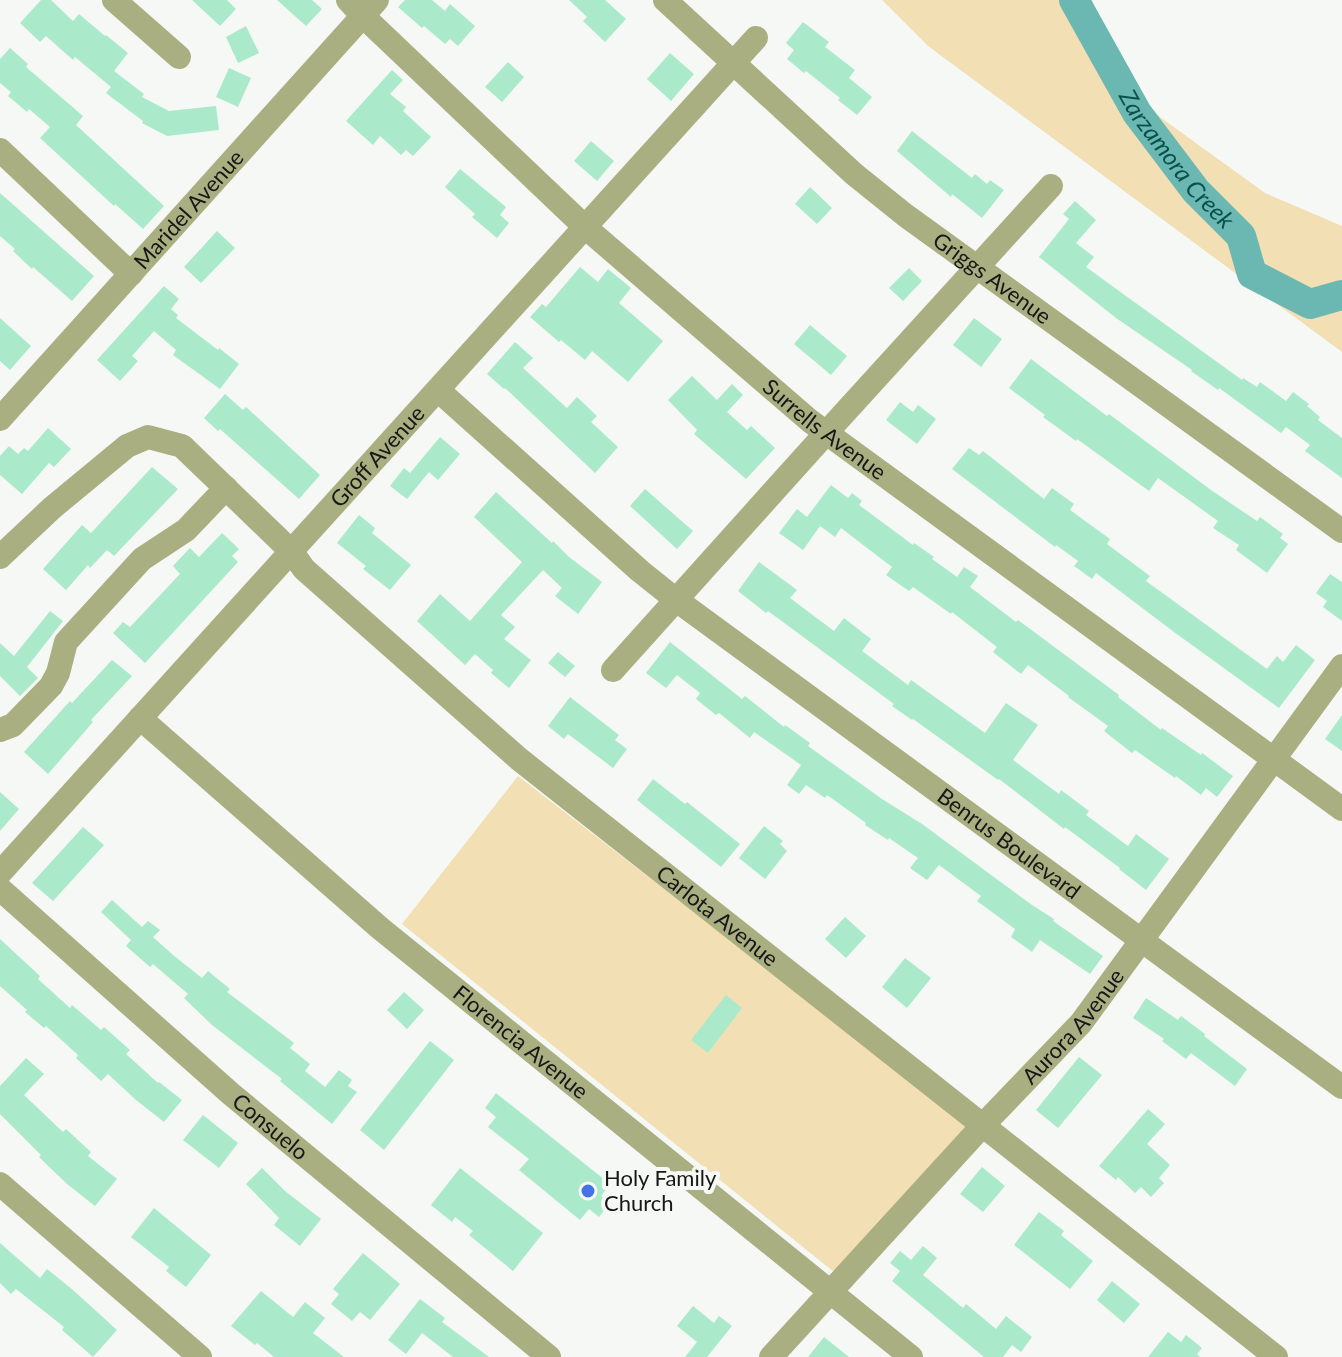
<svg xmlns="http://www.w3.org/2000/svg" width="1342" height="1357" font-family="Lato,sans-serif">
  <rect width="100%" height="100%" fill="#f5f8f4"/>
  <!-- green -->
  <path fill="#f2dfb3" d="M882,0H1092L1142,104L1265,193L1342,226V352L928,46Z
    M518,776L968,1124L834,1272L402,924Z"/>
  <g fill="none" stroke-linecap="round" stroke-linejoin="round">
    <!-- river -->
    <path stroke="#6ab8b1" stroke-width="30" id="s1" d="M1074,0L1137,113L1196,191L1241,236L1252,274L1310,304L1342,295"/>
  </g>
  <!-- building -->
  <path fill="#aaeacb" d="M41,0H51L73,21L79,14L105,36L106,35L128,53L114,71L144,94L142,97L169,111L216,106L219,130L167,136L142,123L143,121L106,93L111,87L75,57L73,60L46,36L40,42L20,23Z
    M192,0H227L236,9L220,26Z
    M277,0H312L322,9L306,26Z
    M405,0H432L445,11L450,4L475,26L458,46L450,39L445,44L424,26L422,28L398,7Z
    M569,0H605L626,19L605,42L583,21L587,17Z
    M803,22L829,42L825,47L855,70L849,78L872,97L857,115L838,100L840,98L806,71L804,73L787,59L794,50L786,43Z
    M246,26L259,53L238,63L226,37Z
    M10,48L28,64L26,67L83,116L76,125L164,206L143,229L115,204L114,206L40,138L50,127L29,109L27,112L8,96L11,92L0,83V59Z
    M670,53L694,74L671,101L647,79Z
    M508,62L524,77L502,102L485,87Z
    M229,68L251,78L238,107L216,97Z
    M392,70L403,80L390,94L406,107L403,111L431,137L413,156L406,150L401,155L380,136L373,145L346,121Z
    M912,131L972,178L975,174L987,184L990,180L1004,190L982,218L952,194L951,197L897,151Z
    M591,141L614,161L597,181L574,161Z
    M460,169L506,207L500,215L509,223L497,238L472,217L475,214L445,187Z
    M810,187L832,208L817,224L795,204Z
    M0,193L94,276L72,301L33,267L32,269L13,251L15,249L0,236Z
    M1075,201L1096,220L1076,243L1094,257L1086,267L1242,380L1243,378L1257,387L1260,382L1286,401L1293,392L1309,404L1307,406L1320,417L1318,420L1342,438V478L1305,451L1310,445L1286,427L1281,433L1219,388L1218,390L1191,371L1192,370L1116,318L1039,257L1069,219L1063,214Z
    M217,231L235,248L201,283L184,267Z
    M580,267L598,282L608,269L631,288L619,303L663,341L628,382L592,351L585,360L561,340L559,342L530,317L542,304L546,307Z
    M909,268L922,281L903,301L889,288Z
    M164,286L179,299L171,309L178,315L176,318L218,350L219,348L239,364L220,389L173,355L176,350L154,331L132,356L138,361L120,381L97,360Z
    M0,318L31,346L10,370L0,361Z
    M974,318L1002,339L981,367L953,345Z
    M810,325L847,356L831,375L794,344Z
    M515,342L533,358L523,368L567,408L577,397L597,416L591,422L618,447L595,473L505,388L504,389L487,374Z
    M1031,359L1107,416L1109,414L1211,490L1257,521L1260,517L1283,534L1280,538L1288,544L1267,573L1236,550L1239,545L1213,528L1218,521L1158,478L1149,491L1077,439L1076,441L1043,417L1045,415L1009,388Z
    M692,376L717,400L732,384L743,395L727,412L747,430L751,426L775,448L746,479L694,434L697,430L668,400Z
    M225,394L243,410L246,407L320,475L299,499L220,429L218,431L204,418Z
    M900,402L913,412L918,405L936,419L917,444L886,420Z
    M48,428L71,449L54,467L49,463L22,494L0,475V456L9,446L18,454L24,448L28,451Z
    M440,437L460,454L438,480L429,472L407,499L390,486L404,468L410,473Z
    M969,448L979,455L983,451L1044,499L1052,488L1074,504L1070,510L1110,539L1107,544L1150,576L1146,581L1267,669L1277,656L1283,662L1296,645L1315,660L1279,708L1174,632L1096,573L1092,579L1074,566L1078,561L1056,545L1055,547L952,469Z
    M152,467L178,489L114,556L107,550L90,568L88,565L66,590L43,569L82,525L91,533Z
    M831,485L848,498L852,493L862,501L859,505L913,545L914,543L934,557L932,559L957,577L964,567L978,576L970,587L1016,622L1018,620L1119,695L1118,697L1161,730L1162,728L1201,755L1202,753L1233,776L1217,797L1206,788L1201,795L1176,776L1175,778L1135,750L1132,753L1104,731L1108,726L1068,697L1069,696L1028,665L1021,674L993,652L997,647L952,612L951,614L913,587L909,591L886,575L892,567L841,528L835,537L820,526L803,550L779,533L797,509L807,517Z
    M645,489L693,531L677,549L630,506Z
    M496,492L552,543L553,541L569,557L602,582L578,614L555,596L562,588L543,570L501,615L515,627L504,639L531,660L509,688L491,673L493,670L475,654L465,665L417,621L440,594L470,621L522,562L474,517Z
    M359,515L375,528L372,533L411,565L390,590L363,569L366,566L337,543Z
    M222,533L239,549L232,556L238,562L145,663L113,633L123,622L130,627L180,574L173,566L190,548L199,557Z
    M759,562L797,590L790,598L834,631L844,618L871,639L862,651L908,685L911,680L985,733L1006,703L1038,725L1013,760L1059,794L1061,790L1089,811L1086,815L1128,846L1136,834L1169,859L1146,890L1119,869L1120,868L1065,827L1064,829L999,779L998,780L913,719L912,720L892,706L894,704L768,611L766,613L738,591Z
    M1330,574L1342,582V621L1323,607L1327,601L1316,593Z
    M50,611L63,621L27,667L38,678L20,696L0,676V643L14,656Z
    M670,642L742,699L745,696L784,727L785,725L810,743L808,746L882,799L922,824L1032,905L1054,919L1053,921L1103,956L1090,974L1040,940L1032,952L1011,937L1015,929L977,901L981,896L939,865L927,880L910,868L918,858L889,838L888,840L865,825L866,823L827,795L825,798L806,785L799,794L787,785L801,765L754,732L750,738L719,713L716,715L696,699L700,693L677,675L666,688L646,673Z
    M558,652L575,666L565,677L548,663Z
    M112,660L132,676L91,720L93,722L48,774L24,752L70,701L72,703Z
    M570,697L619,735L615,740L627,749L613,768L568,734L564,739L548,726Z
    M1342,715V751L1325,739Z
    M653,779L685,804L687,802L740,844L721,867L637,800Z
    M0,792L19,809L0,831Z
    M764,826L783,841L780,844L787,851L765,879L739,858Z
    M83,827L104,845L53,901L32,883Z
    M112,900L142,927L148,921L160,930L153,937L173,955L202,978L208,971L230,989L227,992L294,1043L290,1048L310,1064L305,1071L325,1087L339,1070L352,1080L348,1086L357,1092L332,1124L280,1081L282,1079L212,1025L184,998L188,994L153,964L150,967L126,946L131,940L101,912Z
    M845,917L866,936L846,958L825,939Z
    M0,939L40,976L38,979L70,1008L72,1005L101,1030L104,1027L130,1050L126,1054L158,1083L159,1082L182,1100L164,1122L136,1100L108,1074L101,1081L76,1058L78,1055L46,1026L44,1028L25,1012L27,1010L0,986Z
    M905,958L931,978L907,1008L882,987Z
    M404,992L424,1010L407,1029L387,1010Z
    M726,995L742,1008L708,1053L691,1040Z
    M1146,998L1178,1020L1181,1016L1205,1034L1204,1036L1247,1069L1235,1086L1191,1053L1186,1059L1162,1041L1164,1039L1133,1018Z
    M430,1041L454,1060L384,1150L360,1130Z
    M1079,1057L1102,1075L1058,1128L1036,1110Z
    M26,1058L44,1074L24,1095L63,1132L66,1129L91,1152L88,1156L117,1179L95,1206L67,1184L39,1157L41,1155L0,1114V1086Z
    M496,1093L610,1184L601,1196L610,1203L599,1217L589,1209L580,1220L519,1170L529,1159L488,1127L496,1117L485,1108Z
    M1148,1109L1165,1124L1147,1144L1170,1165L1159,1178L1164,1183L1151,1197L1141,1187L1135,1193L1118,1177L1116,1180L1099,1166Z
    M203,1115L238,1143L219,1168L183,1140Z
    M982,1167L1005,1186L983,1212L960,1194Z
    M262,1168L285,1191L321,1219L300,1246L274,1225L279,1218L246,1184Z
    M460,1168L543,1233L513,1271L469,1235L473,1231L455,1217L452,1222L431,1205Z
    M154,1208L211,1255L186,1287L166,1271L169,1267L131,1237Z
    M1039,1212L1064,1231L1061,1235L1093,1261L1070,1289L1014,1245Z
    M0,1243L40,1278L47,1269L73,1290L117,1330L93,1357L62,1330L64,1327L16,1289L11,1294L0,1283Z
    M923,1246L937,1258L923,1275L963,1308L966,1304L996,1329L1006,1316L1032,1337L1021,1352L1012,1345L1003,1357H984L892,1281L900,1271L890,1263L900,1251L911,1260Z
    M363,1253L400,1284L370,1320L360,1312L352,1321L331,1304L339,1294L333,1289Z
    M1112,1281L1140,1304L1124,1323L1097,1300Z
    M261,1291L293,1317L305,1302L325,1318L313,1333L344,1357H274L257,1343L255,1345L231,1326Z
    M420,1299L445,1318L442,1322L489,1357H453L422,1333L406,1354L388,1340Z
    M693,1306L714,1323L719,1316L732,1326L707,1357H685L697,1342L677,1326Z
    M1168,1332L1181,1342L1186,1335L1202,1348L1197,1354L1200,1357H1148Z
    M824,1337L849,1357H808Z"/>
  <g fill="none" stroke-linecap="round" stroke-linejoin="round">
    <!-- minor -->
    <g stroke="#aaaf82" stroke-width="24">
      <path d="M114,0L179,57"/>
      <path id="s2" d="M348,0L363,16L585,227L810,421L1342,809"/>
      <path id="s3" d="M665,0L854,174L905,215L1342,531"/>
      <path d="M0,150L131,274"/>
      <path id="s4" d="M438,390L640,571L675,599L1342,1087"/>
      <path id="s5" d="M0,419L377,0"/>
      <path id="s6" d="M0,557L52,508L127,446L148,437L182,446L292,552L304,569L519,759L1276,1357"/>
      <path d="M613,670L827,432L1051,186"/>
      <path id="s7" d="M140,718L381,929L911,1357"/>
      <path d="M0,730L13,725L51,686L58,673L66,642L142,559L186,530L226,488"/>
      <path id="s8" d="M0,873L756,38"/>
      <path id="s9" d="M0,889L231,1094L549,1357"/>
      <path d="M0,1184L200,1357"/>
      <path id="s10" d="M771,1357L983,1125L1081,1023L1342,666"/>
    </g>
  </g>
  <!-- markers -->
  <circle fill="#4373e5" stroke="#f5f8f4" stroke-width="3" cx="588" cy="1191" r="8"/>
  <g text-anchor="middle" stroke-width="8" stroke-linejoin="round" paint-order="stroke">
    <!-- street labels -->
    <g font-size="22" fill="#161716" stroke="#f5f8f4">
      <text dy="8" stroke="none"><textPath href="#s5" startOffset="282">Maridel Avenue</textPath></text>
      <text dy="8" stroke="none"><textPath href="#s3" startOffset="430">Griggs Avenue</textPath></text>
      <text dy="8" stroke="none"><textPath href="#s2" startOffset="642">Surrells Avenue</textPath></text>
      <text dy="8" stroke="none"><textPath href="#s8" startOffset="562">Groff Avenue</textPath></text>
      <text dy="8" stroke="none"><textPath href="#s4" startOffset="730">Benrus Boulevard</textPath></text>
      <text dy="8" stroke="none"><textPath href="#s6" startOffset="940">Carlota Avenue</textPath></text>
      <text dy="8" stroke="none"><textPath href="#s10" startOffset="448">Aurora Avenue</textPath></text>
      <text dy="8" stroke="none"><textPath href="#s7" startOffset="500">Florencia Avenue</textPath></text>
      <text dy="8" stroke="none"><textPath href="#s9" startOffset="360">Consuelo</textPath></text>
    </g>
    <!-- poi labels -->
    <g font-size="22" fill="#161716" stroke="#f5f8f4" text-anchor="start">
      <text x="604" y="1186">Holy Family<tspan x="604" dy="25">Church</tspan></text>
    </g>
    <!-- water labels -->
    <g font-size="24" font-style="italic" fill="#09504c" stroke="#f5f8f4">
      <text dy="8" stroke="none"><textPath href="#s1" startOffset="190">Zarzamora Creek</textPath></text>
    </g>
  </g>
</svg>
